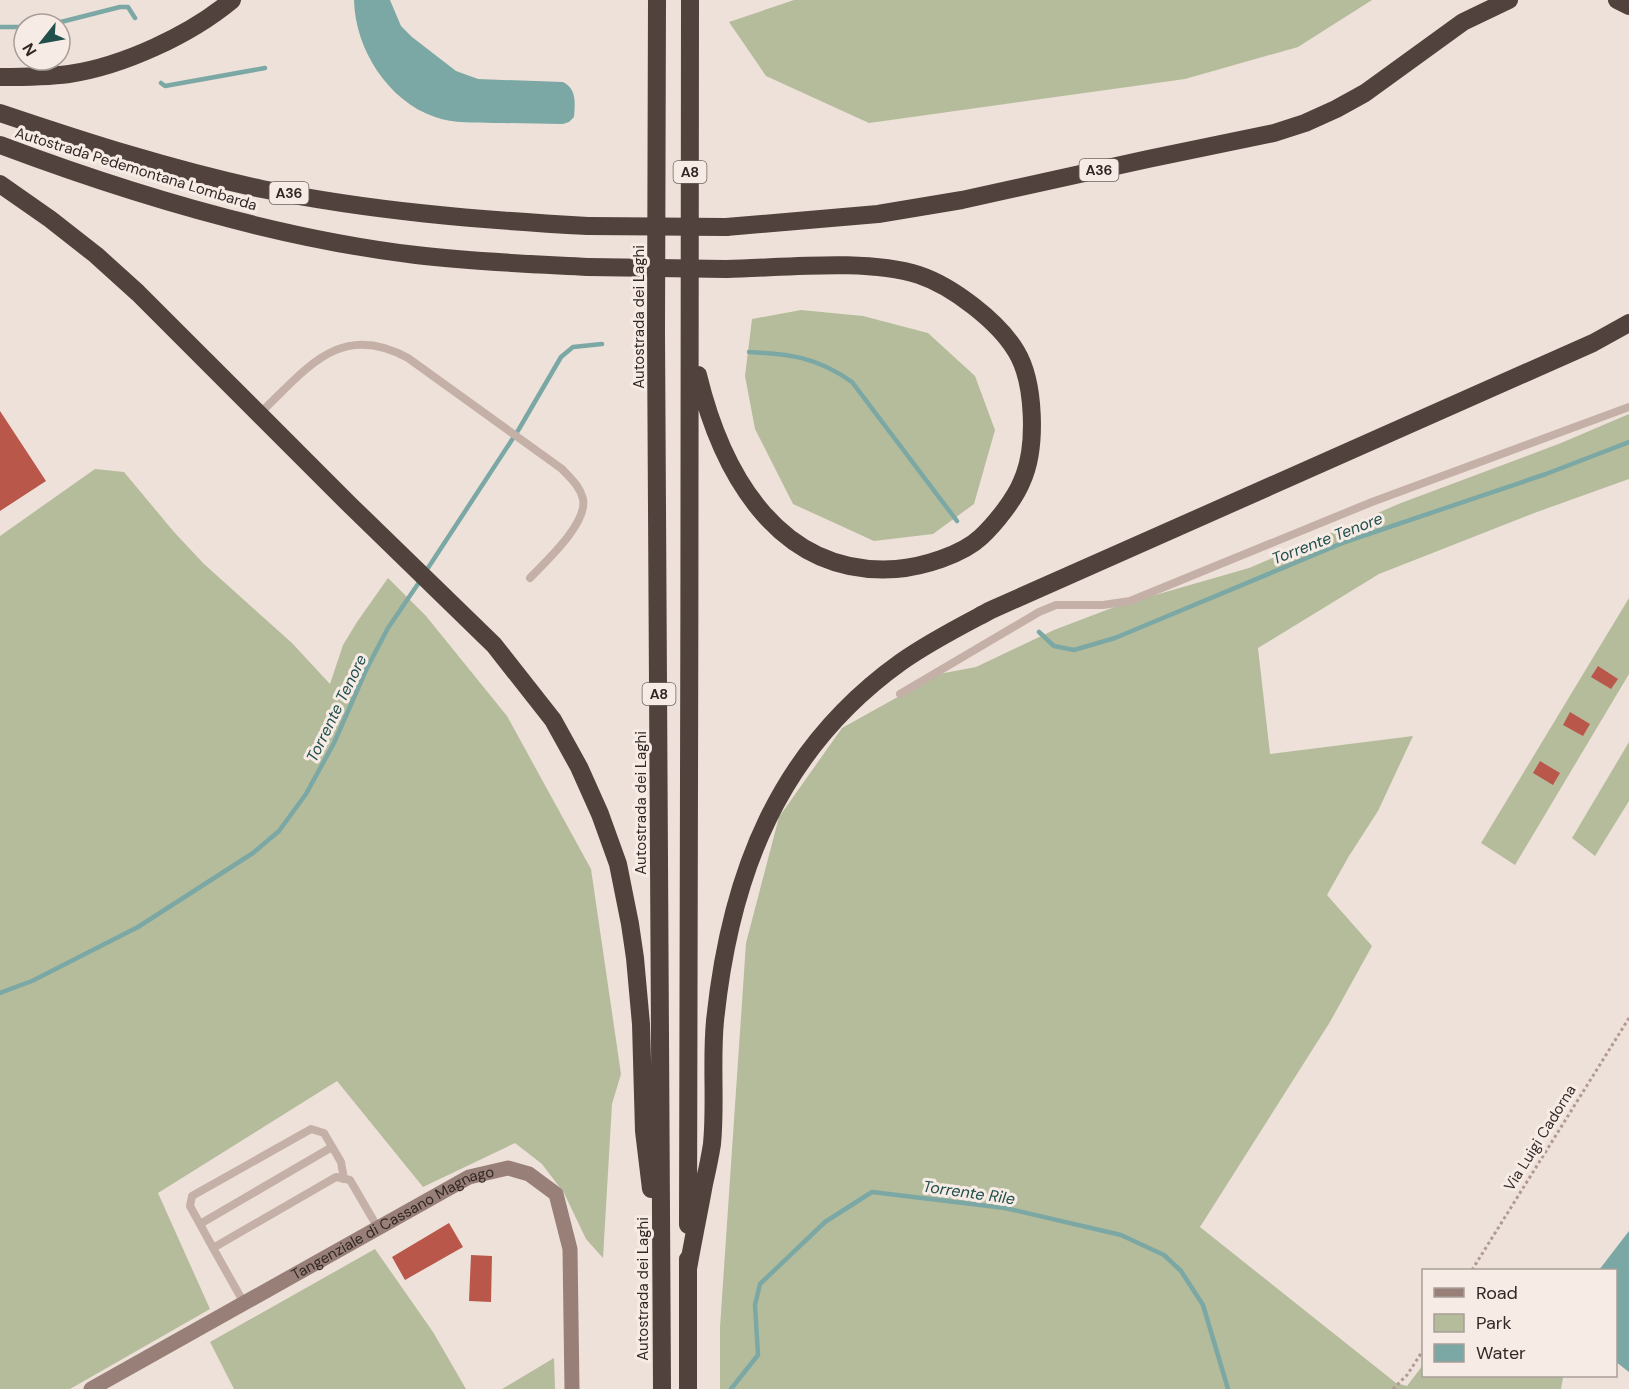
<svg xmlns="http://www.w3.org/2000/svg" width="1629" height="1389" font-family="'DM Sans',sans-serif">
  <rect width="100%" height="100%" fill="#eee1d9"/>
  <!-- green -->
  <path fill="#b5bc9b" d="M794,0H1372L1298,47L1185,79L869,123L766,76L729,22Z
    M801,310L863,316L928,333L975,376L995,430L974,504L933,534L874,541L793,504L755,429L745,376L752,319Z
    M1629,414V479L1537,512L1379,574L1258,648L1270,754L1413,736L1378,811L1349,856L1327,895L1372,946L1330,1022L1200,1227L1396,1383L1407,1386L1423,1365L1424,1376H1560L1563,1378L1561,1389H720V1327L746,943L779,817L842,728L939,674L976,667L1054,630L1117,606L1249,568L1401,503L1561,443Z
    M95,469L124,472L174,532L204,564L292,643L330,684L343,645L357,622L388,578L426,616L507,716L591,869L621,1074L612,1104L603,1258L586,1239L564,1193L542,1164L515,1143L423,1187L337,1081L158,1193L210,1309L70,1389H0V536Z
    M1629,598V674L1515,865L1481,843Z
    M1629,742V801L1595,856L1572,838Z
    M375,1249L433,1332L466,1389H234L210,1342Z
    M554,1358L555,1389H502Z"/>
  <!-- water -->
  <path fill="#7ba8a4" d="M354,0H390L401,26L412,37L456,71L478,79L563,82C577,89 575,103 574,117L569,122L563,124C540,124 517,123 494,123C475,122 454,124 435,117C388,101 355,49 354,0Z
    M1629,1231V1372L1616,1362V1270H1599Z"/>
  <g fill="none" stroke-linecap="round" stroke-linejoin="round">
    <!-- stream -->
    <path stroke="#7ba8a4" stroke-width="4.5" d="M53,24L120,7H128L135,18
      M0,27H24
      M161,83L165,86L265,68
      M749,352C790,354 817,357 852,382L957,521
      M426,571L519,429L561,357L573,347L602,344
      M1039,632L1054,646L1074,650L1115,638L1345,542L1546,474L1629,442
      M0,993L32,981L138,927L253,853L279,831L306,794L334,743L367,668L388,628L420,581
      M731,1389L758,1355L755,1305L760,1284L825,1222L872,1192L1005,1208L1121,1235L1164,1255L1181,1271L1203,1305L1228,1389"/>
  </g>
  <!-- building -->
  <path fill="#ba574b" d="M0,411L46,481L0,511Z
    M1598,666L1618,679L1611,689L1591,677Z
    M1570,712L1590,724L1583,736L1563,725Z
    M1540,761L1560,773L1553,785L1533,773Z
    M449,1223L463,1247L405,1280L392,1257Z
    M471,1255L492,1256L491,1302L469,1301Z"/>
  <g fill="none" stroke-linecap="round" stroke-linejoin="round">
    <!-- path -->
    <path stroke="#b19a91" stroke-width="3" stroke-dasharray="3 3" stroke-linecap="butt" d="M1472,1270L1629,1018
      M1393,1389L1407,1375L1424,1349"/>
    <!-- lane -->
    <path stroke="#c5b0a7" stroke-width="8" d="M259,414C306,370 339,320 408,358L562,469C570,478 580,486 583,499C588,523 546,561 530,578
      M900,694L1039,612L1056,605H1103L1130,601L1372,502L1629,407
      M200,1224L332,1147
      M213,1248L190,1206L192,1196L311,1129L324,1133L341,1162L344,1179
      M244,1303L213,1248L336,1177L350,1180L378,1228"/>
    <!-- secondary -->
    <path stroke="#987f78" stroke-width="15" id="s1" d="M91,1389L469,1177L508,1168L529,1174L556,1194L570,1249L572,1389"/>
    <!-- highway -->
    <path stroke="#52423e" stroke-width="18" d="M657,0L656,333L662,1389
      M1617,0L1629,6
      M0,77C23,77 46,77 69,74C123,66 190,35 232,0
      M0,113C86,142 173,170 262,189C370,211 479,220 588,226
      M0,145C133,195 275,238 416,255C473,262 531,264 588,267
      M0,184L50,219L96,255L138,293L351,506L494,645L553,720L579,767L600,814L618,864L630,924L635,958L641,1024L644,1131L651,1189
      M726,227L878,214L962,200L1148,159L1274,133L1305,123L1336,109L1365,93L1463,22L1509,0
      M698,375C722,474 779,577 896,569C922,567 962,555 981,537C995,524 1015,499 1022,481C1037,448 1035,382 1016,351C998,321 952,286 919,275C865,258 783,268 726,269
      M688,1225C688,817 691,408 690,0
      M688,1259V1389
      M688,1269C693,1240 699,1212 704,1184C707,1171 710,1157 712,1144C716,1103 711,1062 715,1021C730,875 778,750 901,662C929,642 961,626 991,610L1593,343L1629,323"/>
    <!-- highway-bridge -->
    <path stroke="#52423e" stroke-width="18" d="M588,226L726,227
      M588,267L726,269"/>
  </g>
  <g text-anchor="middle" stroke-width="6" stroke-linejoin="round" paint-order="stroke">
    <!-- shield labels -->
    <g fill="#f7ece5" stroke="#6d635f" stroke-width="1.5">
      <rect x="1079.5" y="159" width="39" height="22" rx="4.5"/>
      <rect x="673.5" y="161" width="33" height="22" rx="4.5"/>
      <rect x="269.5" y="182" width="39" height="22" rx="4.5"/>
      <rect x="642.5" y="683" width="33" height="22" rx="4.5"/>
    </g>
    <g font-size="14" font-weight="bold" fill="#322826">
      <text x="1099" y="175">A36</text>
      <text x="690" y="177">A8</text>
      <text x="289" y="198">A36</text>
      <text x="659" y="699">A8</text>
    </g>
    <!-- street labels -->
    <g font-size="15" fill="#322826" stroke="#f7ece5">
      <text transform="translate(136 169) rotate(17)" y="5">Autostrada Pedemontana Lombarda</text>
      <text transform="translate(639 317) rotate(-90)" y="5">Autostrada dei Laghi</text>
      <text transform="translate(641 803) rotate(-90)" y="5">Autostrada dei Laghi</text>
      <text transform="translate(1540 1138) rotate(-58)" y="5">Via Luigi Cadorna</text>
      <text dy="5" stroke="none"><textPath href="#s1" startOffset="345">Tangenziale di Cassano Magnago</textPath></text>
      <text transform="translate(643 1289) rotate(-90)" y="5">Autostrada dei Laghi</text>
    </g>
    <!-- water labels -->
    <g font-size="16" font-style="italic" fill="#204f4c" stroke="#f7ece5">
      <text transform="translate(1327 538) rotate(-21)" y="6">Torrente Tenore</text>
      <text transform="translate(336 708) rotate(-64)" y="6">Torrente Tenore</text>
      <text transform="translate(969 1192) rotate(8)" y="6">Torrente Rile</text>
    </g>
  </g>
  <!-- legend -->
  <rect x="1422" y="1269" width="195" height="108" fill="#f7ece5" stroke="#a89e99" stroke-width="1.5"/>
  <rect x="1434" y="1288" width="30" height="9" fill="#987f78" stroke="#a89e99" stroke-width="1.5"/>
  <text x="1476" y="1299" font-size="18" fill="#322826">Road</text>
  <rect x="1434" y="1314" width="30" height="18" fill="#b5bc9b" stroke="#a89e99" stroke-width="1.5"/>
  <text x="1476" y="1329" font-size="18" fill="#322826">Park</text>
  <rect x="1434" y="1344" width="30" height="18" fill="#7ba8a4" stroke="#a89e99" stroke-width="1.5"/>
  <text x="1476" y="1359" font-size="18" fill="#322826">Water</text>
  <!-- north arrow -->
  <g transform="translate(42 42) rotate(239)"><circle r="28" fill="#f7ece5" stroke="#a89e99" stroke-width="1.5"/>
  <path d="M0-4.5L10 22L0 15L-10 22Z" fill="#204f4c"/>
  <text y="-9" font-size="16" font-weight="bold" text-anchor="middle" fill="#322826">N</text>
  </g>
</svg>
